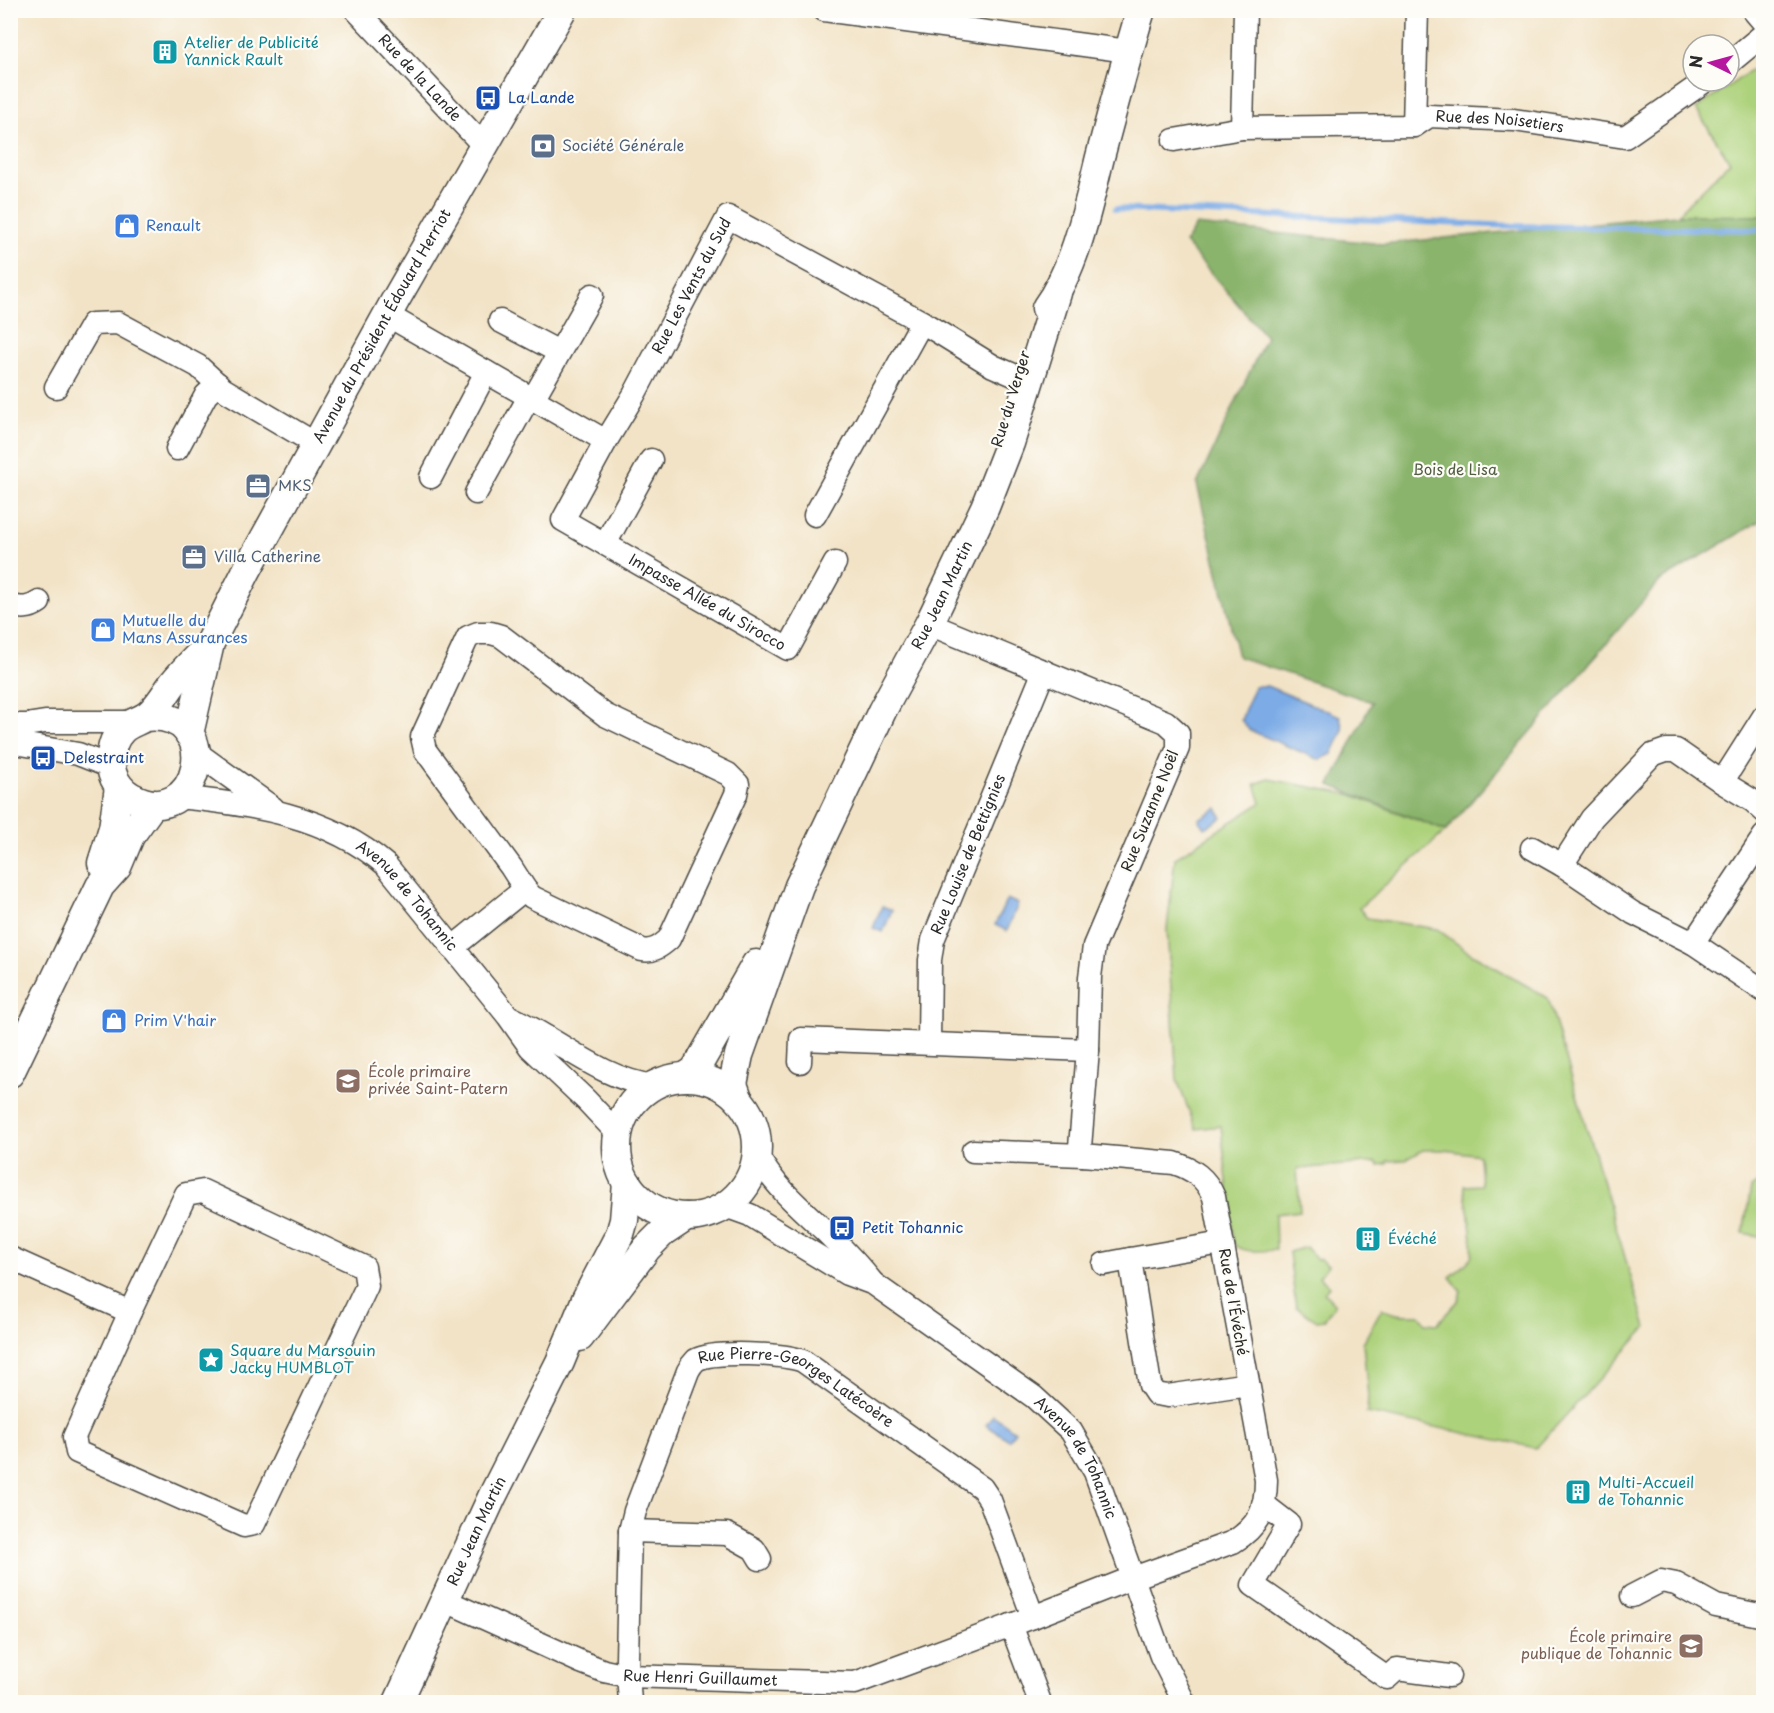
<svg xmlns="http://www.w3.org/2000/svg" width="1774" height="1713" font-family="'Playpen Sans',sans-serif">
  <rect width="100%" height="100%" fill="#fdfcf7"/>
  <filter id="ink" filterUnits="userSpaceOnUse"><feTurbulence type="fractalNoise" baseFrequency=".0167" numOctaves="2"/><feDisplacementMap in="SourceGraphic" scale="12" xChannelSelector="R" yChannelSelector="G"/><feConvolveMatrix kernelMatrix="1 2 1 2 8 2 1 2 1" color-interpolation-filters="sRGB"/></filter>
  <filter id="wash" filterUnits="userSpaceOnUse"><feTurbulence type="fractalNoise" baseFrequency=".008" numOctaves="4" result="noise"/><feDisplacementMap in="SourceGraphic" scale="24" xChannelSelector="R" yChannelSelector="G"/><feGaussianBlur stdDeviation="1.35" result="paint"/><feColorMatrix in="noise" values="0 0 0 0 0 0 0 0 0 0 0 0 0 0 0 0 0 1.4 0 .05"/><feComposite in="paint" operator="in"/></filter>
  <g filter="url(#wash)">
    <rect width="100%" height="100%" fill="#f2e3c6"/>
    <!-- green -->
    <path fill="#add27c" stroke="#6c7e54" stroke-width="1.5" d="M1763,62V216L1677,215L1730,162L1696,109Z
      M1269,779L1352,795L1446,831L1359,908L1367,918L1437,929L1467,951L1548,998L1646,1328L1536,1448L1367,1413L1368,1396L1363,1343L1382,1308C1395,1317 1405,1314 1420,1315L1426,1323L1437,1324L1458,1301L1461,1291L1450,1277C1457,1271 1467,1265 1471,1257C1476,1250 1466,1199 1464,1186L1481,1185L1479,1155L1445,1150H1423L1406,1160L1387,1161V1164L1378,1165L1377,1162L1297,1169L1300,1211L1275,1214L1276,1250C1263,1251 1244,1254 1234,1244L1221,1126L1196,1129L1177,1080L1167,929L1175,858L1261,803L1255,784Z
      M1763,1180V1237L1743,1233L1751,1188Z
      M1306,1247L1317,1259H1320L1328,1265L1319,1277L1329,1286L1324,1293L1335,1304L1324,1320L1317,1321L1296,1307L1289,1252Z"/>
    <!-- forest -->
    <path fill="#8ab46c" stroke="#5a704c" stroke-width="1.5" d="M1677,215L1763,216V519L1660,581L1446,831L1330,785L1372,702L1238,657L1197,484L1266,337L1185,243L1196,225L1383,244Z"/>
    <!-- water -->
    <path fill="#7cabe6" stroke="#546b88" stroke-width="1.5" d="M1255,686H1267L1340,716L1343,730L1332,754L1320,760L1249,730L1241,720Z
      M1217,808L1222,818L1205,828L1199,819Z
      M1007,899L1018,904L1007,931L995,925Z
      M882,906L892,910L883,932L873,928Z
      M993,1415L1015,1431L1009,1440L986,1425Z"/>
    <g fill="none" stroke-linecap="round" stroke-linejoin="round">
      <!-- stream -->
      <path stroke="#7cabe6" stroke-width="6" d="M1116,209L1514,226L1764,230"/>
    </g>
  </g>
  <g filter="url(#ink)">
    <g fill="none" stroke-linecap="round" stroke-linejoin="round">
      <!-- minor casing -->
      <g stroke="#494742" stroke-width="25">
        <g id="minor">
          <path id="s1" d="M356,10L483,145"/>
          <path d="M824,10L1128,51"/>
          <path d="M1753,10L1764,23"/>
          <path d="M1729,63L1764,34"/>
          <path d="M1414,126L1417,10"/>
          <path d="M1242,128L1245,10"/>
          <path id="s2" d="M1174,140L1242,128L1414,126L1429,116L1514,120L1625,137L1705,81"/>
          <path id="s3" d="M387,315L606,441L634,395L728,217L922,322L993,366L1016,376"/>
          <path d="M500,321L559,352"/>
          <path d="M56,387L92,324L118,323L198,366L223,389L316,444"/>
          <path d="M533,399L592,295"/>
          <path id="s4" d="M606,441L563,520L788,649L835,563"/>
          <path d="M177,449L206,395L218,384"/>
          <path d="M431,477L486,372"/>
          <path d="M476,493L529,397"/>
          <path d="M815,515L922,322"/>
          <path d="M605,544L651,460"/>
          <path d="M10,606C22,608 29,609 39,602"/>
          <path d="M929,624L1166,722L1178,733V748L1094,946L1090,977L1088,1050L1080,1147L1083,1155"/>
          <path d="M478,633H491L501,636L605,715L728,774L738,784L736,794L669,939C660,947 653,952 642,950L532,897L525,889L511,867L425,750L422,737L468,637Z"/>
          <path d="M1764,716L1722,782L1753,801L1764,811"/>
          <path d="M10,725H26L45,722H131"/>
          <path d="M10,742L78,754L111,767"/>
          <path d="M197,753L273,808"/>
          <path id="s5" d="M177,797C251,804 328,815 386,865L508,1016L530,1047L586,1100L619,1135"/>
          <path d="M1764,836L1693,943L1764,991"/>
          <path d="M1532,848L1562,865"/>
          <path d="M1693,943L1633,913L1562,865L1592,818L1652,755L1666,750H1676L1722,782"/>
          <path d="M452,948L525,889"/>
          <path d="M510,1017C558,1039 600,1079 654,1086"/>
          <path id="s6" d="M929,1043L930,960L933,940L1044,671"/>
          <path d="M800,1062L801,1039L1088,1050"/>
          <path d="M757,1155C774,1186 800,1208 825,1231C842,1248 858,1264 872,1282"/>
          <path d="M203,1191L364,1267L367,1286L254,1524L244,1526L77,1452L74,1437L130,1312L186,1194Z"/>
          <path id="s7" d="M725,1206L750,1215L847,1274L874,1284L1034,1397L1071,1431L1095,1472L1161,1656L1184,1702"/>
          <path d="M1222,1243L1130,1259L1150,1385L1156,1394L1168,1396L1248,1384"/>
          <path d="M10,1258L130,1312"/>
          <path d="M1104,1264L1130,1259"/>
          <path d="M1263,1504L1289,1524L1253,1585L1387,1678L1397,1669L1449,1676"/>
          <path d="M630,1531L727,1534L754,1549L760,1559"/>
          <path d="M1632,1596L1661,1581L1676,1584L1716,1606L1764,1616"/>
          <path id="s8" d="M444,1600L581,1662L604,1671L628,1676L855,1683L1033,1617L1122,1582L1233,1542C1258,1527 1266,1510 1266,1480L1214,1197C1206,1178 1193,1169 1174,1163L1083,1155L973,1151"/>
          <path d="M1011,1625L1040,1702"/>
          <path id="s9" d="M630,1702L627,1659L630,1531L635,1511L688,1371C690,1367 693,1363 696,1360C714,1350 784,1354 803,1361L982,1488L990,1500L1033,1617"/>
        </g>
      </g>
      <!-- major casing -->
      <g stroke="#494742" stroke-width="31">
        <g id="major">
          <path d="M1046,308C1076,267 1088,206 1100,157C1113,108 1126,59 1141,10"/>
          <path d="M145,717C229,709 199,835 132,797C120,791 111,777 111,764C110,752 113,739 122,730C129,723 137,722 145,717C157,710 166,692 174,682C185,669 197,657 209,645"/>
          <path id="s10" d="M189,734L210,643L247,570L396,299L562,10"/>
          <path d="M102,863L113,828L119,787"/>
          <path d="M10,1073L100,886L117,867L130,836L153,804"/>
          <path d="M685,1077L694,1071L701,1060L756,964"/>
          <circle cx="687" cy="1147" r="70"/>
          <path id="s11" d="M738,1098L733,1084L739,1055L799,886L882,711L929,624L985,507L1010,443L1057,293"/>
          <path d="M580,1337L647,1248L662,1233L686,1217"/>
          <path id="s12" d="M398,1702L492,1497L560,1362L586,1299L620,1234L624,1220L627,1183"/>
        </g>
      </g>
      <!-- minor -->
      <use href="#minor" stroke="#fff" stroke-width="22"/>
      <!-- major -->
      <use href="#major" stroke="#fff" stroke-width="28"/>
    </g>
  </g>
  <!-- icons -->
  <defs>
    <g id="building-square" transform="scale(1.35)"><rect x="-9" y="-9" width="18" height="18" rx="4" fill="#0f9aa8" stroke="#fdfcf7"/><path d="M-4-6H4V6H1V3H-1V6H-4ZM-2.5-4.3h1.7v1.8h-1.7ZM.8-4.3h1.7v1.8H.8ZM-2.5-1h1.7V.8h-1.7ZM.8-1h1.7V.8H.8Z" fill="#fff"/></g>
    <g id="bus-square" transform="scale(1.35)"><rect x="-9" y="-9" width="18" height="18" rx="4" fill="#1a4fb4" stroke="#fdfcf7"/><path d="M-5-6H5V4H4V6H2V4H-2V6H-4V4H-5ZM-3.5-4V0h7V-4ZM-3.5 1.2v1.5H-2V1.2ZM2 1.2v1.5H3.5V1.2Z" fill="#fff"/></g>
    <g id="bank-square" transform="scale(1.35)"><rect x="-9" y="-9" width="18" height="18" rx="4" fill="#5c6f8a" stroke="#fdfcf7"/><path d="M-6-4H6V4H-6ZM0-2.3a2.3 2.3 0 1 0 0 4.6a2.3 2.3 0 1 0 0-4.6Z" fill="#fff"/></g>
    <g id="shop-square" transform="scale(1.35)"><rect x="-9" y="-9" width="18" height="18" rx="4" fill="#3f7fe0" stroke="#fdfcf7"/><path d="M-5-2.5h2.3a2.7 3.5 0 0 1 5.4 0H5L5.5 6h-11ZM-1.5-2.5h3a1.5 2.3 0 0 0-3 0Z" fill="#fff"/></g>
    <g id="office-square" transform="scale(1.35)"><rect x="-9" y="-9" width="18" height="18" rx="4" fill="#5c6f8a" stroke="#fdfcf7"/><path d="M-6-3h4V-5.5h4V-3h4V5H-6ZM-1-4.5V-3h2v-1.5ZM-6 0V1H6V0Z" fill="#fff"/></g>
    <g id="school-square" transform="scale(1.35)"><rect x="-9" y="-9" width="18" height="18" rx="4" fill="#8d6e63" stroke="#fdfcf7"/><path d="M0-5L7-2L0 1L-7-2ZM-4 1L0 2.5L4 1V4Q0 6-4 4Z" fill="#fff"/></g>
    <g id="sight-square" transform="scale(1.35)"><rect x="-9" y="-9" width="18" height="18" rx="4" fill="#0f9aa8" stroke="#fdfcf7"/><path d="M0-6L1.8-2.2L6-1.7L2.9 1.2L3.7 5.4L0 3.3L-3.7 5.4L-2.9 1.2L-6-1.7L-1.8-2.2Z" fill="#fff"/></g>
  </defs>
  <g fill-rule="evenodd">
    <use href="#building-square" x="165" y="52"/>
    <use href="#bus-square" x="488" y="98"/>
    <use href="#bank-square" x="543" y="146"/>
    <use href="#shop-square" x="127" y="226"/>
    <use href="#office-square" x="258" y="486"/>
    <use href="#office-square" x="194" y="557"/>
    <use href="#shop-square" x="103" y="630"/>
    <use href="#bus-square" x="43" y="758"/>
    <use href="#shop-square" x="114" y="1021"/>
    <use href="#school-square" x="348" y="1081"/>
    <use href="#bus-square" x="842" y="1228"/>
    <use href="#building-square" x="1368" y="1239"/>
    <use href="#sight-square" x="211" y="1360"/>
    <use href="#building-square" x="1578" y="1492"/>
    <use href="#school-square" x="1691" y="1646"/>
  </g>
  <g text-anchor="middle" stroke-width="4.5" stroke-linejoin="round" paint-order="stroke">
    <!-- culture labels -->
    <g font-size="15" fill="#0d838f" stroke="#fdfcf7" text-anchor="start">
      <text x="184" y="48">Atelier de Publicité<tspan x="184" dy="17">Yannick Rault</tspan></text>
      <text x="1388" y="1244">Évéché</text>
      <text x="230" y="1356">Square du Marsouin<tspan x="230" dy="17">Jacky HUMBLOT</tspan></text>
      <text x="1598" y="1488">Multi-Accueil<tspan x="1598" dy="17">de Tohannic</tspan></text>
    </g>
    <!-- street labels -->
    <g font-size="15" fill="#2b2b2b" stroke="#fdfcf7">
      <text dy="5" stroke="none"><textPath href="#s1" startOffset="93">Rue de la Lande</textPath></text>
      <text dy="5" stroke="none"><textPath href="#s2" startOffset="330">Rue des Noisetiers</textPath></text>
      <text dy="5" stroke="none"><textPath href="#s3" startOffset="430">Rue Les Vents du Sud</textPath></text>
      <text dy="5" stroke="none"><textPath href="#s10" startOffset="454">Avenue du Président Édouard Herriot</textPath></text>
      <text transform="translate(1011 399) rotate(-73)" y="5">Rue du Verger</text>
      <text dy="5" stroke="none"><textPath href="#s11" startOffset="548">Rue Jean Martin</textPath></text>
      <text dy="5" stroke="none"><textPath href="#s4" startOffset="256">Impasse Allée du Sirocco</textPath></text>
      <text transform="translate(1150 811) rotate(-68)" y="5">Rue Suzanne Noël</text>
      <text dy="5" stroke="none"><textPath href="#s6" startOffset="196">Rue Louise de Bettignies</textPath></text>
      <text dy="5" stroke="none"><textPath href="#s5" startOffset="260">Avenue de Tohannic</textPath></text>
      <text transform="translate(1233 1302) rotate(80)" y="5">Rue de l'Évéché</text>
      <text dy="5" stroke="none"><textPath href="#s9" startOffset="465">Rue Pierre-Georges Latécoère</textPath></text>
      <text dy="5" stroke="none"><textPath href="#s7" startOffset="440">Avenue de Tohannic</textPath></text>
      <text dy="5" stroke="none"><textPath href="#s12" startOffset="188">Rue Jean Martin</textPath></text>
      <text dy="5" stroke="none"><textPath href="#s8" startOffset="272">Rue Henri Guillaumet</textPath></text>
    </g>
    <!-- transit labels -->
    <g font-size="15" fill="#164399" stroke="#fdfcf7" text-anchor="start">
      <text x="508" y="103">La Lande</text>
      <text x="63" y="763">Delestraint</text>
      <text x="862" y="1233">Petit Tohannic</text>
    </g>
    <!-- service labels -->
    <g font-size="15" fill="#4e5e75" stroke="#fdfcf7" text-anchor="start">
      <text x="562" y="151">Société Générale</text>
      <text x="278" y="491">MKS</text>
      <text x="214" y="562">Villa Catherine</text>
    </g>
    <!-- shop labels -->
    <g font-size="15" fill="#366cbe" stroke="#fdfcf7" text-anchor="start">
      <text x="146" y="231">Renault</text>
      <text x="122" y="626">Mutuelle du<tspan x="122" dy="17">Mans Assurances</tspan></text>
      <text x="134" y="1026">Prim V'hair</text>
    </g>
    <!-- park labels -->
    <g font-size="15" fill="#525d43" stroke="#fdfcf7">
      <text x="1455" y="475">Bois de Lisa</text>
    </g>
    <!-- education labels -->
    <g font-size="15" fill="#785e54" stroke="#fdfcf7" text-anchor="start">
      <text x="368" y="1077">École primaire<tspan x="368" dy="17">privée Saint-Patern</tspan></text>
      <text x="1672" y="1642" text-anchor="end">École primaire<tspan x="1672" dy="17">publique de Tohannic</tspan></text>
    </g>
  </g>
  <!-- margin -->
  <rect width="1774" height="1713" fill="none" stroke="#fdfcf7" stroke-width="36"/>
  <!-- north arrow -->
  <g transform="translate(1711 63) rotate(275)"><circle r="28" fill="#fdfcf7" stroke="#a9a8a5" stroke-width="1.5"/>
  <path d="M0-4.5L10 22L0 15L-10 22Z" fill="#b5179e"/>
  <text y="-9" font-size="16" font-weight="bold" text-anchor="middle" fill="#2b2b2b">N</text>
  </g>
</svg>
